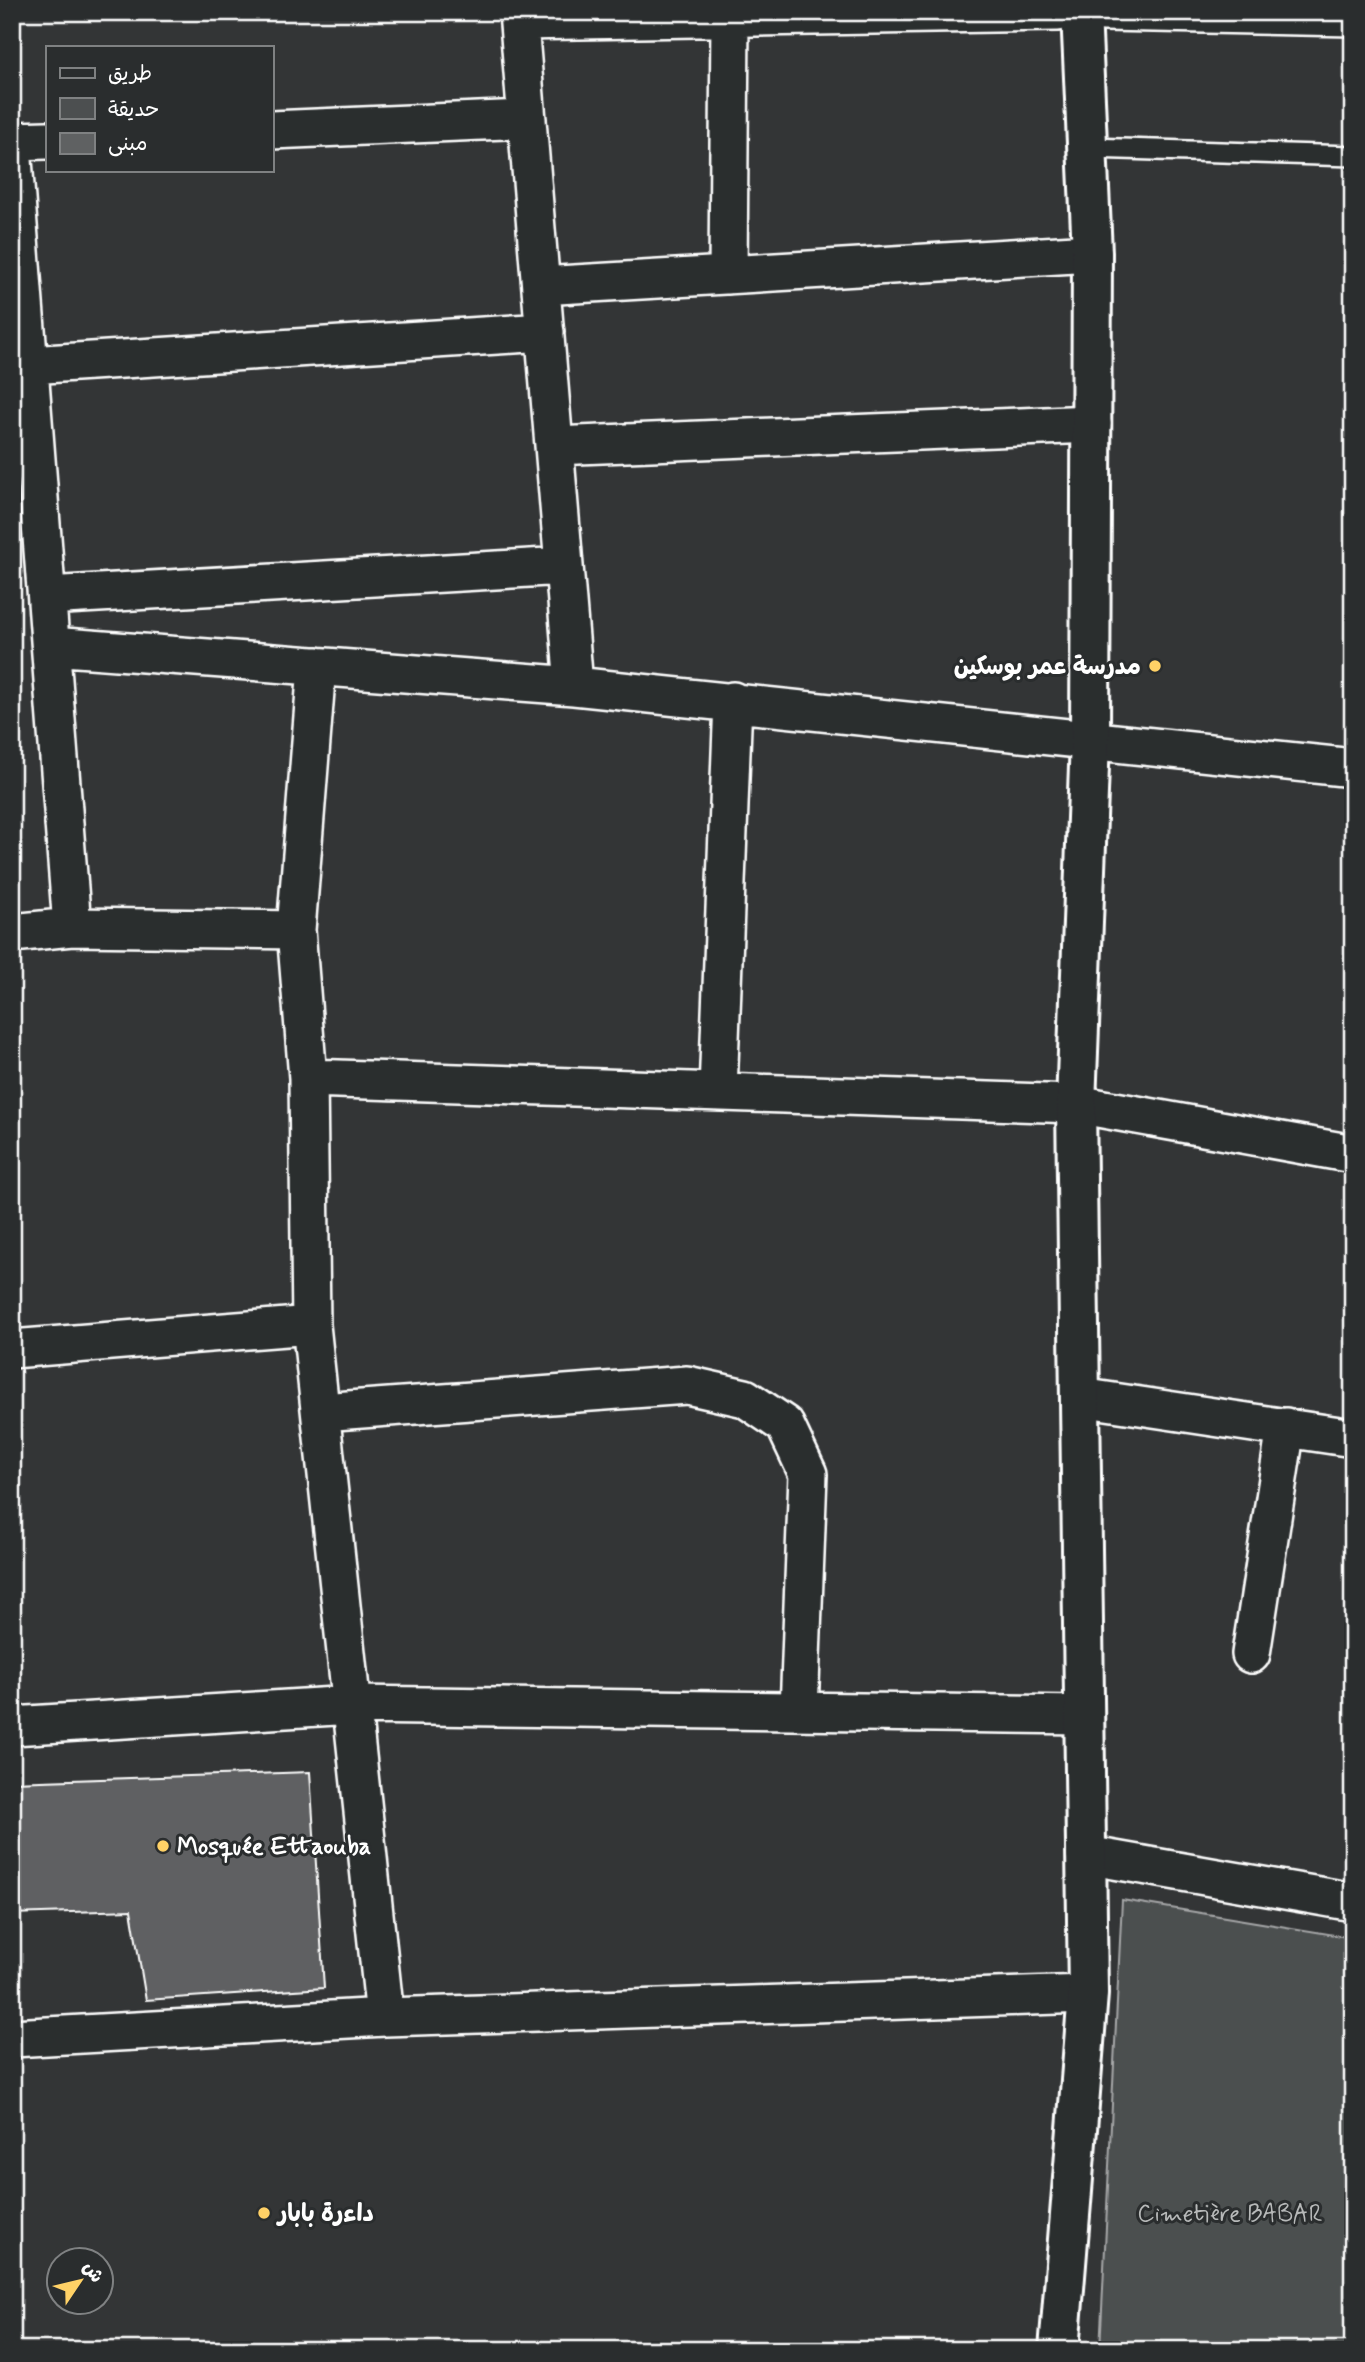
<svg xmlns="http://www.w3.org/2000/svg" width="1365" height="2362" font-family="Mynerve,'Playpen Sans Arabic',sans-serif">
  <rect width="100%" height="100%" fill="#333536"/>
  <filter id="ink" filterUnits="userSpaceOnUse"><feTurbulence type="fractalNoise" baseFrequency=".0143" numOctaves="2"/><feDisplacementMap in="SourceGraphic" scale="14" xChannelSelector="R" yChannelSelector="G"/><feConvolveMatrix kernelMatrix="1 2 1 2 8 2 1 2 1" color-interpolation-filters="sRGB"/></filter>
  <g filter="url(#ink)">
    <!-- green -->
    <path fill="#4c4f50" stroke="#a6a7a8" stroke-width="2" d="M1122,1900L1353,1938V2350H1100Z"/>
    <!-- building -->
    <path fill="#5f6162" stroke="#fff" stroke-width="2" d="M310,1772L324,1988L146,2000L131,1910L12,1914V1782Z"/>
    <g fill="none" stroke-linecap="round" stroke-linejoin="round">
      <!-- lane casing -->
      <g stroke="#fff" stroke-width="24">
        <path id="lane" d="M1088,148L1353,156"/>
      </g>
      <!-- street casing -->
      <g stroke="#fff" stroke-width="42">
        <path id="street" d="M518,12L574,686
          M1104,12L1353,17
          M519,21L1058,12
          M271,130L527,119
          M12,141L47,140
          M12,147L72,927
          M728,275L730,18
          M541,286L1092,253
          M29,365L545,332
          M554,446L1092,424
          M47,596L564,566
          M51,646L574,686L1353,768
          M317,666L296,930L308,1078L311,1325L385,2017
          M12,933L72,927L296,930
          M308,1078L1076,1104L1353,1154
          M718,1091L733,701
          M12,1349L311,1325
          M1080,1397L1353,1438
          M321,1412L687,1385L745,1398L785,1425L808,1474L799,1711
          M1251,1654L1286,1427
          M12,1726L352,1705L1084,1715
          M1086,1855L1353,1902
          M12,2038L385,2017L1088,1994"/>
      </g>
      <!-- secondary casing -->
      <g stroke="#fff" stroke-width="44">
        <path id="secondary" d="M1059,2350L1088,1994L1076,1104L1090,740L1092,253L1081,12"/>
      </g>
      <!-- lane -->
      <use href="#lane" stroke="#2a2d2e" stroke-width="19"/>
      <!-- street -->
      <use href="#street" stroke="#2a2d2e" stroke-width="37"/>
      <!-- secondary -->
      <use href="#secondary" stroke="#2a2d2e" stroke-width="38"/>
    </g>
  </g>
  <!-- markers -->
  <g fill="#ffd166" stroke="#2a2d2e" stroke-width="2.5">
    <circle cx="1155" cy="666" r="7"/>
    <circle cx="163" cy="1846" r="7"/>
    <circle cx="264" cy="2213" r="7"/>
  </g>
  <g text-anchor="middle" stroke-width="6" stroke-linejoin="round" paint-order="stroke">
    <!-- poi labels -->
    <g font-size="24" font-weight="bold" fill="#fff" stroke="#2a2d2e" text-anchor="start">
      <text x="1141" y="674" text-anchor="end">مدرسة عمر بوسكين</text>
      <text x="177" y="1854">Mosquée Ettaouba</text>
      <text x="278" y="2221">داءرة بابار</text>
    </g>
    <!-- park labels -->
    <g font-size="24" fill="#b7b9b9" stroke="#2a2d2e">
      <text x="1230" y="2221">Cimetière BABAR</text>
    </g>
  </g>
  <!-- margin -->
  <rect width="1365" height="2362" fill="none" stroke="#2a2d2e" stroke-width="42"/>
  <rect x="21" y="21" width="1323" height="2320" fill="none" stroke="#fff" stroke-width="2.5" filter="url(#ink)"/>
  <!-- legend -->
  <rect x="46" y="46" width="228" height="126" fill="#2a2d2e" stroke="#7f8182" stroke-width="2"/>
  <rect x="60" y="68" width="35" height="10" fill="#2a2d2e" stroke="#7f8182" stroke-width="2"/>
  <text x="108" y="80" font-size="21" fill="#ffffff">طريق</text>
  <rect x="60" y="98" width="35" height="21" fill="#4c4f50" stroke="#7f8182" stroke-width="2"/>
  <text x="108" y="116" font-size="21" fill="#ffffff">حديقة</text>
  <rect x="60" y="133" width="35" height="21" fill="#5f6162" stroke="#7f8182" stroke-width="2"/>
  <text x="108" y="150" font-size="21" fill="#ffffff">مبنى</text>
  <!-- north arrow -->
  <g transform="translate(80 2281) rotate(55)"><circle r="33" fill="#2a2d2e" stroke="#7f8182" stroke-width="2"/>
  <path d="M0-5L12 26L0 18L-12 26Z" fill="#ffd166"/>
  <text y="-10" font-size="19" font-weight="bold" text-anchor="middle" fill="#ffffff">ش</text>
  </g>
</svg>
